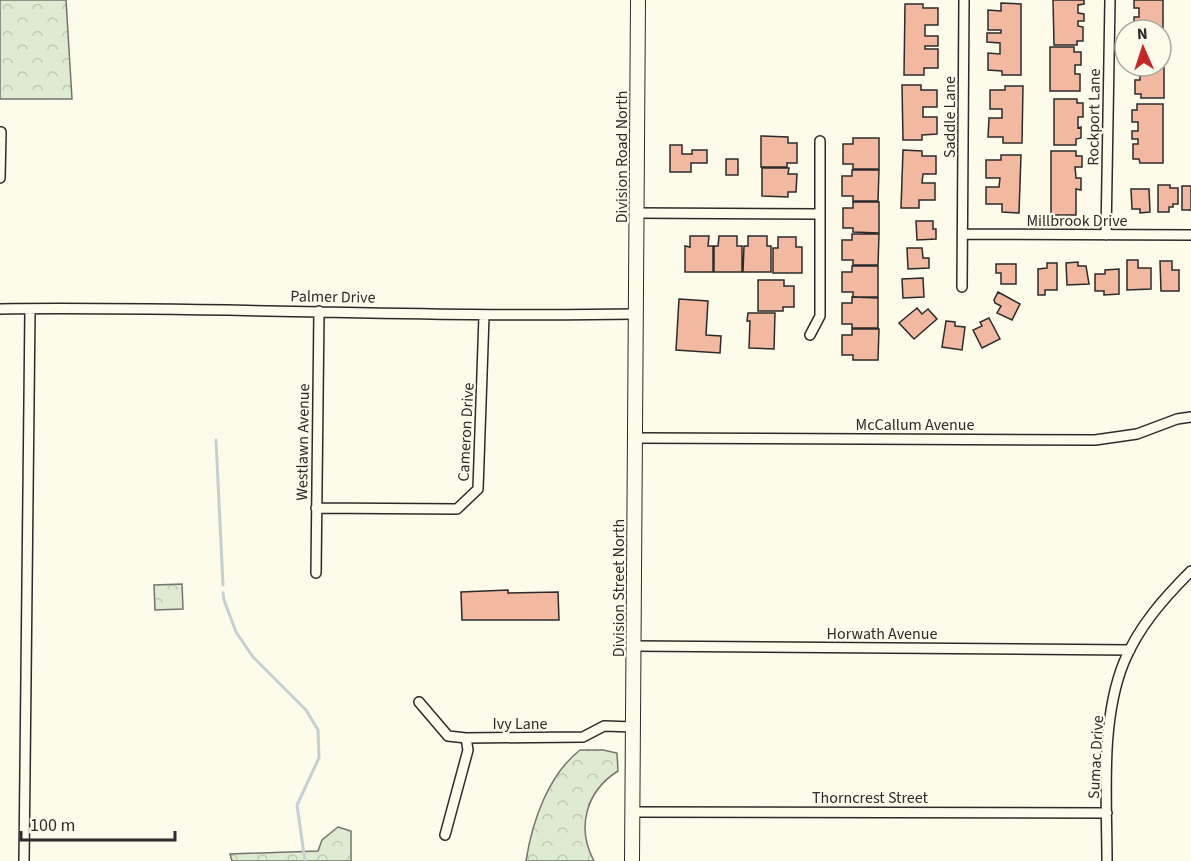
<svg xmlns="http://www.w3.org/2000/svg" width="1191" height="861" font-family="'Source Sans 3',sans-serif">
  <defs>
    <pattern id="forest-crowns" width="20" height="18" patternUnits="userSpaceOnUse" patternTransform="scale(1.5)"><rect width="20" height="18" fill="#deebd1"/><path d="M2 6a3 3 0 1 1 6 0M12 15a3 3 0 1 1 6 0" fill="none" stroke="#bfcab4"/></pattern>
  </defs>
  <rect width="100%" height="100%" fill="#fdfbea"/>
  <!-- forest -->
  <path fill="url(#forest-crowns)" stroke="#74746e" stroke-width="1.5" d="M0,0H66L72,99H0Z
    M182,584L183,609L155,610L154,585Z
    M580,750H603L617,753L618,771C586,791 576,828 594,861H526C532,822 548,775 580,750Z
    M338,827L351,831V861H232L230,854L318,851L322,840Z"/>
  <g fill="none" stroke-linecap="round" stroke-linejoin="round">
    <!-- stream -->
    <path stroke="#c7d0d0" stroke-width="3" d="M216,440L223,585
      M223,593L224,600L236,632L253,657L306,710L318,730L319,758L297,805L305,861"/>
  </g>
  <!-- building -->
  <path fill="#f2b8a0" stroke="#2b2b2b" stroke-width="1.5" d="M1053,0H1084V4L1078,5V13L1084,14V21H1078V26L1083,27V41H1077V45H1054Z
    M1134,0H1163V35H1161V30L1134,29V17H1139V8H1134Z
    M1001,3L1021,4V75H1002V71L988,70V53L1000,54V43L987,42V33H1001V30H988V10L1001,11Z
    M905,4H923V8H938V25H925V36H938V46H925V49H938V68H924V75H904Z
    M1161,39H1164V98H1141V94H1135V80H1140V74H1134V67L1161,66Z
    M1050,47H1074V52H1081V65H1075V74H1080V91H1050Z
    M902,85H921V90H937V107H923V117H937V134L922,135V140H903Z
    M1005,86H1023L1022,143H1003V137H988L989,118H1002V109H990V90H1005Z
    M1054,99H1077V103H1083V117H1078V128L1081,127V138L1076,139V145H1054Z
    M1137,104H1163V163H1140L1139,159H1133V144H1138V139H1132V131H1138V122H1132V110H1137Z
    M761,136L788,137V143H797V163H787V167H761Z
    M853,138H879V169H853V164H843V144H853Z
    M670,145H682V154H692V150H707V163H691V172H670Z
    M903,150L922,151V156H936V174H923L922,183H935V200H919V208H901Z
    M1051,151H1076V156H1082V167H1075L1076,178H1081V190L1076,189V215H1051Z
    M1001,155H1021L1019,213L1002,212V204H986V187H999L1000,178H986V160H1001Z
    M726,159H738V175H726Z
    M762,168H789L788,174H797L796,192H788V197L762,196Z
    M852,170H879L878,201H853V196H842V176H852Z
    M1158,185H1170V188H1178V204H1173V207H1169V212H1158Z
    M1182,186H1191V210H1182Z
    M1131,189H1149L1150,212L1140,213V209H1132Z
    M853,202H879V233L853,232V228H843V208H853Z
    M916,221H933V229H936V239L917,240Z
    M852,234H879L878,265H853V260H842V240H852Z
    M690,236H709L708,246H713V272H685V246L690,247Z
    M719,236H737V246H742V272H714V246H718Z
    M748,236H767V246H771V272H743L744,246H748Z
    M778,237H796V247H802V273H773V248H778Z
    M907,248H922L923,258H929V268L908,269Z
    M1127,260H1138V268H1151V289L1127,290Z
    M1160,261H1172V270H1179V291H1161Z
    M1078,262V266H1086L1089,284L1067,285L1066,263Z
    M1047,263H1057V290H1045V295H1038V269L1047,268Z
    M996,264H1016V284H1001V273H996Z
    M852,266H878V297H853V292H842V272H852Z
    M1119,269V294L1104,295V291H1095V274H1105V270Z
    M923,278L924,297L903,298L902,279Z
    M758,280H784V286H794V307H783V311H758Z
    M998,292L1020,304L1012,320L997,313L1001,306L995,303L994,300Z
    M852,297L878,298V328H852V324H842V303H852Z
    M679,299L708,301L706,335L721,336L720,353L676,350Z
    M917,308L922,314L928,309L937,319L914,339L899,323Z
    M748,313H775L774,349L749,348L750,321H747Z
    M989,318L1000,339L982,348L973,330L982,326L980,322Z
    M946,321L955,322V326L965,327L962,350L942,347Z
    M852,329H879L878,360H853V355H842V335H852Z
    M508,590V593L558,592L559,620H462L461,592Z"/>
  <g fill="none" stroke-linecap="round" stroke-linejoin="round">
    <!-- minor casing -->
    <g stroke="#2b2b2b" stroke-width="12">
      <path id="minor" d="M0,178L1,132
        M637,213L820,214
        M963,234L1191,235
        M1106,235L1110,0
        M962,287L964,0
        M0,309C212,306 423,318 635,314
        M810,335L820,316V141
        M636,438L1095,440L1137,434L1177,419L1191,417
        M316,508L457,509L478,489L484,316
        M316,573L319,311
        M634,646L1130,650
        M419,702L448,736L466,738L583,737L604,726L634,727
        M633,812L1107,813
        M445,835L468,750L466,738
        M24,861L30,309
        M1107,861C1107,798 1100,721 1124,662C1139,626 1164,598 1191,571"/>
    </g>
    <!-- secondary casing -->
    <g stroke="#2b2b2b" stroke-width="16">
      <path id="secondary" d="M632,861L638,0"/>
    </g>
    <!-- minor -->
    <use href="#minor" stroke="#fdfbea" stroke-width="9"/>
    <!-- secondary -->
    <use href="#secondary" stroke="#fdfbea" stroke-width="14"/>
  </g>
  <g text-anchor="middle" stroke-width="4.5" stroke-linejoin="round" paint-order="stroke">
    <!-- street labels -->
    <g font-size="16" fill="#2b2b2b" stroke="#fdfbea">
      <text transform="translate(949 117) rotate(-90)" y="6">Saddle Lane</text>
      <text transform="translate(1093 117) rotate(-89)" y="6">Rockport Lane</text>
      <text transform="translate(621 157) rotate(-90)" y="6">Division Road North</text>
      <text x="1077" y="226">Millbrook Drive</text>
      <text transform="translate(333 296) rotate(1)" y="6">Palmer Drive</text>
      <text x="915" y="430">McCallum Avenue</text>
      <text transform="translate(465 432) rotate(-87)" y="6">Cameron Drive</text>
      <text transform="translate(302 442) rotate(-89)" y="6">Westlawn Avenue</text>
      <text transform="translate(618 588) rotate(-90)" y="6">Division Street North</text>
      <text x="882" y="639">Horwath Avenue</text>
      <text x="520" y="729">Ivy Lane</text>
      <text transform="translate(1095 757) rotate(-87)" y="6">Sumac Drive</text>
      <text x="870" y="803">Thorncrest Street</text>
    </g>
  </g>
  <!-- north arrow -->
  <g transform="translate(1143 48) rotate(357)"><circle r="28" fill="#fdfbea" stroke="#a9a89e" stroke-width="1.5"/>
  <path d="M0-4.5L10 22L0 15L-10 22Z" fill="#c62828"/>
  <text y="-9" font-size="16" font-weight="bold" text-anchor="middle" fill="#2b2b2b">N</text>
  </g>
  <!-- scale -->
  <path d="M21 831v9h154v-9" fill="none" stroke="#2b2b2b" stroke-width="3"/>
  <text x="30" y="831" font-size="18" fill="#2b2b2b" stroke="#fdfbea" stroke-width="4.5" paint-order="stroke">100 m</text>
</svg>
